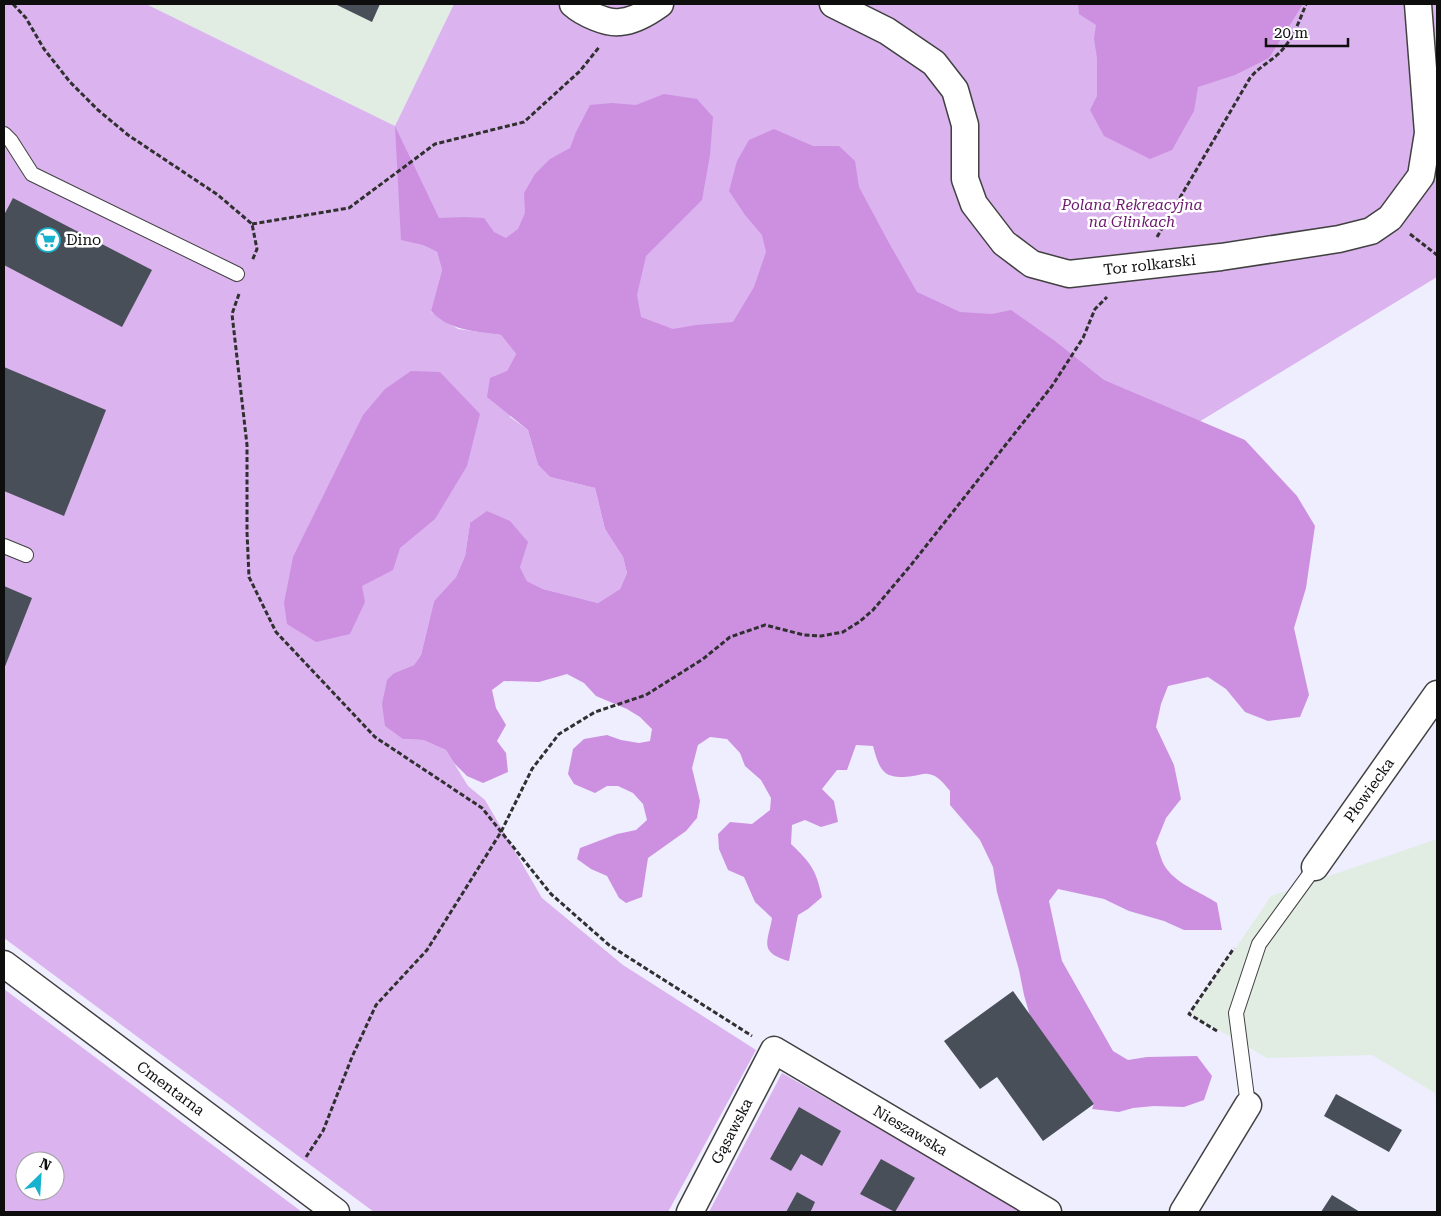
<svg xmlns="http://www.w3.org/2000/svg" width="1441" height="1216" font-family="'Roboto Serif',serif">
  <rect width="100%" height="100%" fill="#eef"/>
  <!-- industrial -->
  <path fill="#e1ede2" d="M146,4H454L395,126Z
    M1437,839V1110L1435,1093L1372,1055L1267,1058L1191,1014L1271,896Z"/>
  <!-- green -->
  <path fill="#dbb3ee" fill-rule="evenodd" d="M4,4H146L395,126L454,4H1437V277L1184,431L804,383L423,245L437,252L442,270L431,312L458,329L501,335L516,354L507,371L510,417L528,430L538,465L550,477L595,488L605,529L623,557L627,573L620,589L598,603L543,589L527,581L520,567L470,523L465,556L456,577L434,601L421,655L414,665L394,673L403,739L423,740L446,750L468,786L485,800L542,898L623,965L756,1050L668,1212H374L4,938Z
    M4,989L302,1212H4ZM25,1161H55V1191H25Z
    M782,1073L1027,1212H813L797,1192L786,1212H709Z"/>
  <!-- forest -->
  <path fill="#cd90e1" d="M1078,4H1303L1269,58L1235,75L1198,87L1194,111L1172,150L1150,159L1104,136L1090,110L1097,96V58L1094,39L1096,25L1079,14Z
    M664,94L697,99L713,117L710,155L702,200L646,256L637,295L641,317L673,329L696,325L733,322L754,287L766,252L762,235L745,215L729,191L737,161L749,140L774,129L813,146H839L855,161L859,187L889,243L917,292L960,312L992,314L1011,310L1055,341L1104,380L1245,440L1297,496L1315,526L1306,588L1294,628L1309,695L1300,717L1268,721L1245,712L1226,689L1208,677L1168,686L1161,704L1156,727L1174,765L1181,799L1166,818L1156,843C1159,850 1161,861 1166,868C1178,885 1201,892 1217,903L1222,930H1184L1164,921L1129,911L1104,899L1058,889L1049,901L1062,961L1113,1051L1128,1060L1147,1057L1197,1056L1212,1076L1204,1100L1184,1107L1154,1106L1133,1108L1119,1112L1092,1109L1094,1104L1030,1016L1024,995L1019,970L997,892L993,867L980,840L950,805V791C944,784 938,775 928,774C924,773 917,776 913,776C884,780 880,772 873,746L856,745L847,770H837L822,789L834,801L838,822L821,827L805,820L792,825L791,844C812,864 816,870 822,897L808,909L798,915L789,961C758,952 768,942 772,918L755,902L744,877L728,870L719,849L718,834L730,822L752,824L770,810L771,798L761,780L745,766L740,753L727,739L710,737L698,745L692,768L700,801L697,818L686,831L648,858L642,897L626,903L619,898L607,876L591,869L577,859L580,848L617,834L636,830L647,820L643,804L633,793L618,786H607L595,793L574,784L568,774L573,749L584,739L607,735L621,740L639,743L650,741L652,729L640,717L627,709L596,696L584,683L567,674L539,682L504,681L492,690L496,708L506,725L497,741L506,753L508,772L483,783L467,776L454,763L446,750L423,740L403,739L385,726L382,704L387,680L394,673L414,665L421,655L434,601L456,577L465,556L470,523L487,511L510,521L528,542L520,567L527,581L543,589L598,603L620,589L627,573L623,557L605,529L595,488L550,477L538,465L528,430L487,397L490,378L507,371L516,354L501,335C476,331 449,331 431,311L442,270L437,252L423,245L401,240L395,126L439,218L464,217L484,218L494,232L506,238L518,229L525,213L524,193L535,174L550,159L570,148L576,132L590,105L612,103L636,105Z
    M411,371L440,372L480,414L467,466L435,519L400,548L393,570L362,586L365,602L350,634L316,642L287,624L284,603L293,557L363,415L385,389Z"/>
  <!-- building -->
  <path fill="#494f58" d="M335,4H380L372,22Z
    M13,198L152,270L122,327L4,265V215Z
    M4,367L106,410L64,516L4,491Z
    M4,586L32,598L4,669Z
    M1013,991L1094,1104L1043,1141L997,1077L980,1089L944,1041Z
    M1336,1094L1402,1130L1389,1152L1324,1116Z
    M799,1107L841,1131L822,1166L801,1154L791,1171L770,1159Z
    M881,1159L915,1178L895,1212L860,1194Z
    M797,1192L815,1202L811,1211L813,1212H786Z
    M1332,1195L1360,1212H1321Z"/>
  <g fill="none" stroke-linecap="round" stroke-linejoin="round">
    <!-- lane casing -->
    <g stroke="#414141" stroke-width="16">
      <path id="lane" d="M4,134L11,141L32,174L237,274
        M4,546L26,555
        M1248,1105L1236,1013L1259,944L1315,867"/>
    </g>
    <!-- street casing -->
    <g stroke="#414141" stroke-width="29">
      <g id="street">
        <path d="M573,4C583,13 607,24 620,22C635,21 649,12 660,4"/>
        <path id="s1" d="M833,4L887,31L934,63L955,90L965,125V179L974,204L1004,243L1032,264L1069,274L1221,257L1339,239L1371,231L1390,218L1421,176L1428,133L1418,4"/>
        <path id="s2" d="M1315,867L1437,694"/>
        <path id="s3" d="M4,964L336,1212"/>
        <path id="s4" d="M690,1212L774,1050L1048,1212"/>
        <path d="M1183,1212L1248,1105"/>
      </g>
    </g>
    <!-- path -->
    <path stroke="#303030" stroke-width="3" stroke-dasharray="5 2.5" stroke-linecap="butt" d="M13,4L26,18L44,49L70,82L98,110L128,135L218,195L252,224L257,249L252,261
      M252,224L349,208L435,144L524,122L580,71L600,46
      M1410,234L1437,255
      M1157,237L1250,78C1258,68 1268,63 1277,55C1292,42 1299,22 1306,4
      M239,294L232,314L247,445V532L249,577L276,632L375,737L482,808L551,894L609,945L752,1036
      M1217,1031L1189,1014L1234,948
      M306,1157L323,1131L352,1057L376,1005L427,950L501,832L532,769L559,734L595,712L646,695L703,659L730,637L765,625L804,635L821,636L843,632L859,622L873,610L911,565L1052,386L1083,338L1095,309L1107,297"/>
    <!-- lane -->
    <use href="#lane" stroke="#fff" stroke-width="14"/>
    <!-- street -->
    <use href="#street" stroke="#fff" stroke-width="26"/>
  </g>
  <!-- icons -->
  <defs>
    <g id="supermarket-ring" transform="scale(1.25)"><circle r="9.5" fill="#fff" stroke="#16b2ce" stroke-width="1.5"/><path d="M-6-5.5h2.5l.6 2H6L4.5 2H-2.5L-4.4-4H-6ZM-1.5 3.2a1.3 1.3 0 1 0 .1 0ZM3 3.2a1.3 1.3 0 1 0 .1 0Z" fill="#16b2ce"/></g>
  </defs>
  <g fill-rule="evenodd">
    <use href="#supermarket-ring" x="48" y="240"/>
  </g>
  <g text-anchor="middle" stroke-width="5" stroke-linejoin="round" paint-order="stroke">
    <!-- park labels -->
    <g font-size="15" font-style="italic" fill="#6c166d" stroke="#fff">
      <text x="1132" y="210">Polana Rekreacyjna<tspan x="1132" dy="17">na Glinkach</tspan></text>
    </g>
    <!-- poi labels -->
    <g font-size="15" fill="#0e0e0e" stroke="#fff" text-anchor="start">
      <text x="66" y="245">Dino</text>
    </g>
    <!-- street labels -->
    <g font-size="15" fill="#0e0e0e" stroke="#fff">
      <text dy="5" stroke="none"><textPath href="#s1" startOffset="472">Tor rolkarski</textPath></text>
      <text dy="5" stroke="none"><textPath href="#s2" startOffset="94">Płowiecka</textPath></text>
      <text dy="5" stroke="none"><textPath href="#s3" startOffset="208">Cmentarna</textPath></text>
      <text dy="5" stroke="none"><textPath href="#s4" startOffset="91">Gąsawska</textPath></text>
      <text dy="5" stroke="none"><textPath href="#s4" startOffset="341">Nieszawska</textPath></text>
    </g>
  </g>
  <!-- border -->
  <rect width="1441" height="1216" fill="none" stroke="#0e0e0e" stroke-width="10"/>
  <!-- north arrow -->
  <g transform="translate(40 1176) rotate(25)"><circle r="24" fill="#ffffff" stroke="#9f9f9f"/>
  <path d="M0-4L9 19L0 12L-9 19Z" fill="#16b2ce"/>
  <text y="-8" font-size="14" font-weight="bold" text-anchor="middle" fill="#0e0e0e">N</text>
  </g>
  <!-- scale -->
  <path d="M1266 38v8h82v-8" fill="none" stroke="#0e0e0e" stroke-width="2.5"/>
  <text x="1274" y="38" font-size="15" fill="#0e0e0e" stroke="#ffffff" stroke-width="4" paint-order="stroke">20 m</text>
</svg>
